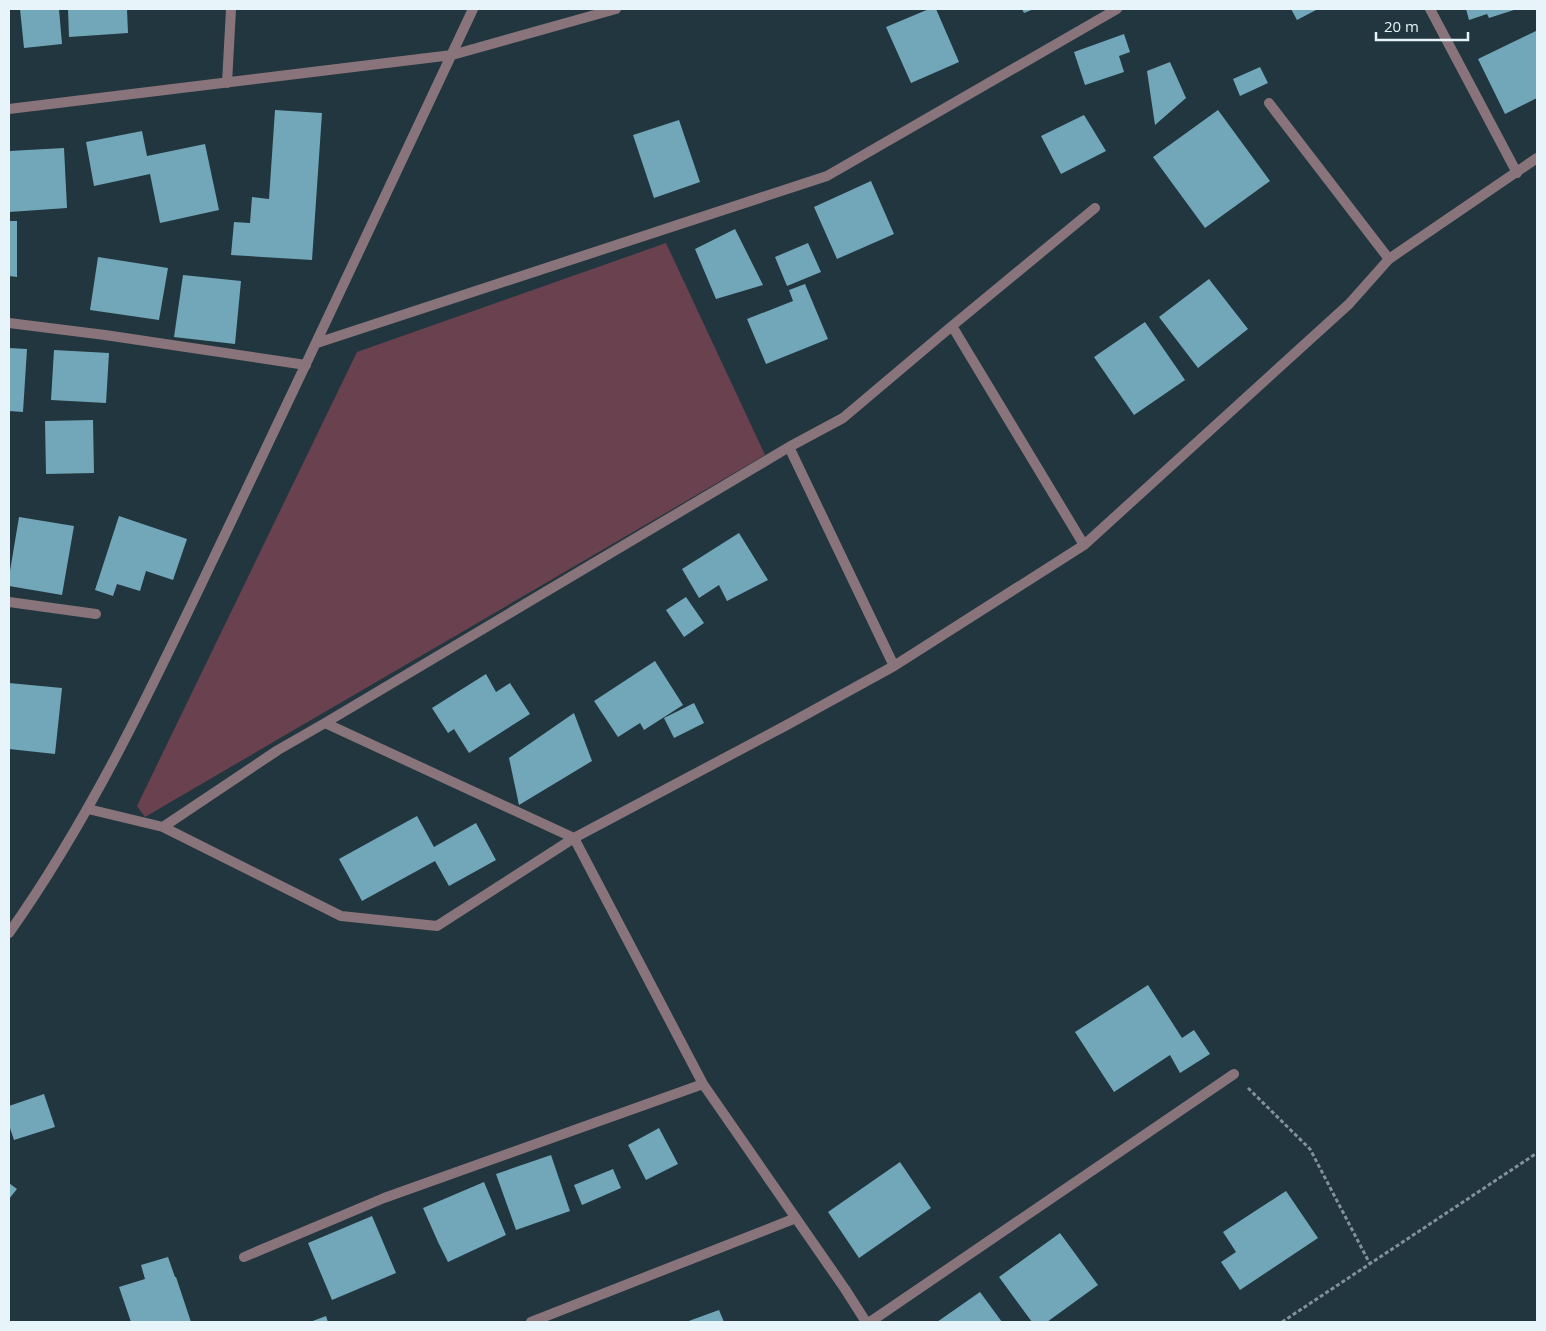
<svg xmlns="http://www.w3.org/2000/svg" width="1546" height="1331" font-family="'Open Sans',sans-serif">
  <rect width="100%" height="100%" fill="#21363e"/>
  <!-- green -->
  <path fill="#6a414f" d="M666,243L765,455L145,817L137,806L357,352Z"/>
  <!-- building -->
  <path fill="#72a7ba" d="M20,9H59L62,44L24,48Z
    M68,9H127L128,33L69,37Z
    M929,9H936L959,62L911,83L886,27Z
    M1022,9H1034L1024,13Z
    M1291,9H1318L1297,20Z
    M1466,9H1517L1489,18L1487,14L1469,20Z
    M1536,31L1537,98L1505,114L1478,59Z
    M1124,34L1130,52L1119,56L1124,72L1085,85L1074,52Z
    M1170,62L1186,98L1155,125L1147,71Z
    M1260,67L1268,83L1240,96L1233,79Z
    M275,110L322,113L312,260L231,255L234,222L250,223L252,197L269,199Z
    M1218,110L1270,181L1205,228L1153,157Z
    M1084,115L1106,151L1061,174L1041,136Z
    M679,120L700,182L654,198L633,135Z
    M142,131L147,156L205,144L219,210L160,223L150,174L94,186L86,142Z
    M64,148L67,208L9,212V151Z
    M871,181L894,234L837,259L814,207Z
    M9,221H17V277L9,276Z
    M735,229L763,285L716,299L695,249Z
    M808,243L821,272L787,286L775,257Z
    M98,257L168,268L159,320L90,310Z
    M183,275L241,281L235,344L174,337Z
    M1209,279L1248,329L1198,368L1159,317Z
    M805,284L828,339L766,364L747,319L793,301L789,290Z
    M1145,322L1185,380L1134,415L1094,357Z
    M9,348L27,349L23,412L9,411Z
    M54,350L109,353L106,403L51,400Z
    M93,420L94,473L46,474L45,421Z
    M119,516L187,539L173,580L146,571L140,591L117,584L113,596L95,590Z
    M19,517L74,526L62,595L9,586V577Z
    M739,533L768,580L727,601L719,585L699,598L682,569Z
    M686,597L704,623L684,637L666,610Z
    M655,661L683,705L644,730L640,723L618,737L594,701Z
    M486,674L496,692L510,683L530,714L469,753L454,729L448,733L432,708Z
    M9,683L62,688L55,754L9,749Z
    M694,703L704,723L674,738L664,718Z
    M574,713L592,761L519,805L509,758Z
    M417,816L434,847L476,823L496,860L449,886L435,861L362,901L339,859Z
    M1148,985L1182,1038L1194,1030L1210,1054L1180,1073L1170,1055L1114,1092L1075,1032Z
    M44,1094L55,1127L14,1140L9,1125V1106Z
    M659,1128L678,1164L646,1180L628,1145Z
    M551,1155L570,1211L516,1230L496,1174Z
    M900,1162L931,1208L859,1258L828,1212Z
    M613,1169L621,1188L582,1205L574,1185Z
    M484,1182L506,1235L448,1262L438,1242L423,1208Z
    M9,1183L17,1189L9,1199Z
    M1286,1191L1318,1238L1240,1290L1221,1262L1236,1252L1223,1232Z
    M372,1216L396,1273L332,1300L308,1243Z
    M1060,1233L1098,1285L1047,1322H1032L999,1277Z
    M168,1257L175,1277H176L191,1322H131L119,1287L145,1279L141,1265Z
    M980,1292L1002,1322H937Z
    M719,1310L724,1322H686Z
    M326,1316L328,1322H310Z"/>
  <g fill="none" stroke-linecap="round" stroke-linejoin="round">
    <!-- path -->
    <path stroke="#819299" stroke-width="3" stroke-dasharray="4 2.5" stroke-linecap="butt" d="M1248,1088L1310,1149L1370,1264
      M1282,1322L1537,1153"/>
    <!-- lane -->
    <path stroke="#8a747b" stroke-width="10" d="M1269,103L1389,259
      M9,323L105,335L306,365
      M9,602L96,614"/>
    <!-- street -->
    <path stroke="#8a747b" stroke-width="10" d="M1430,9L1517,173
      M227,83L231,9
      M9,109L452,55L616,9
      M952,326L1095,208
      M317,343L827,176L1117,9
      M789,447L894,666
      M325,723L574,838L703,1084L845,1289L866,1322
      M88,809L163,827L341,916L437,926L574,838L785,726L894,666L1084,545L1349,304L1389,259L1537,158
      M163,827L278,750L325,723L789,447L843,418L952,326L1084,545
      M9,933C97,809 163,664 229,526C311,354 392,182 473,9
      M244,1257L384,1198L703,1084
      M531,1322L796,1218
      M870,1322L1234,1074"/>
  </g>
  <!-- border -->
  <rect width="1546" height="1331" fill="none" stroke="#e7f4f9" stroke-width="20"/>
  <!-- scale -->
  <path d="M1376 32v8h92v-8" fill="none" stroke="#e7f4f9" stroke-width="2.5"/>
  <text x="1384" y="32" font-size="15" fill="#e7f4f9" stroke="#21363e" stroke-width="4" paint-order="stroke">20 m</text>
</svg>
